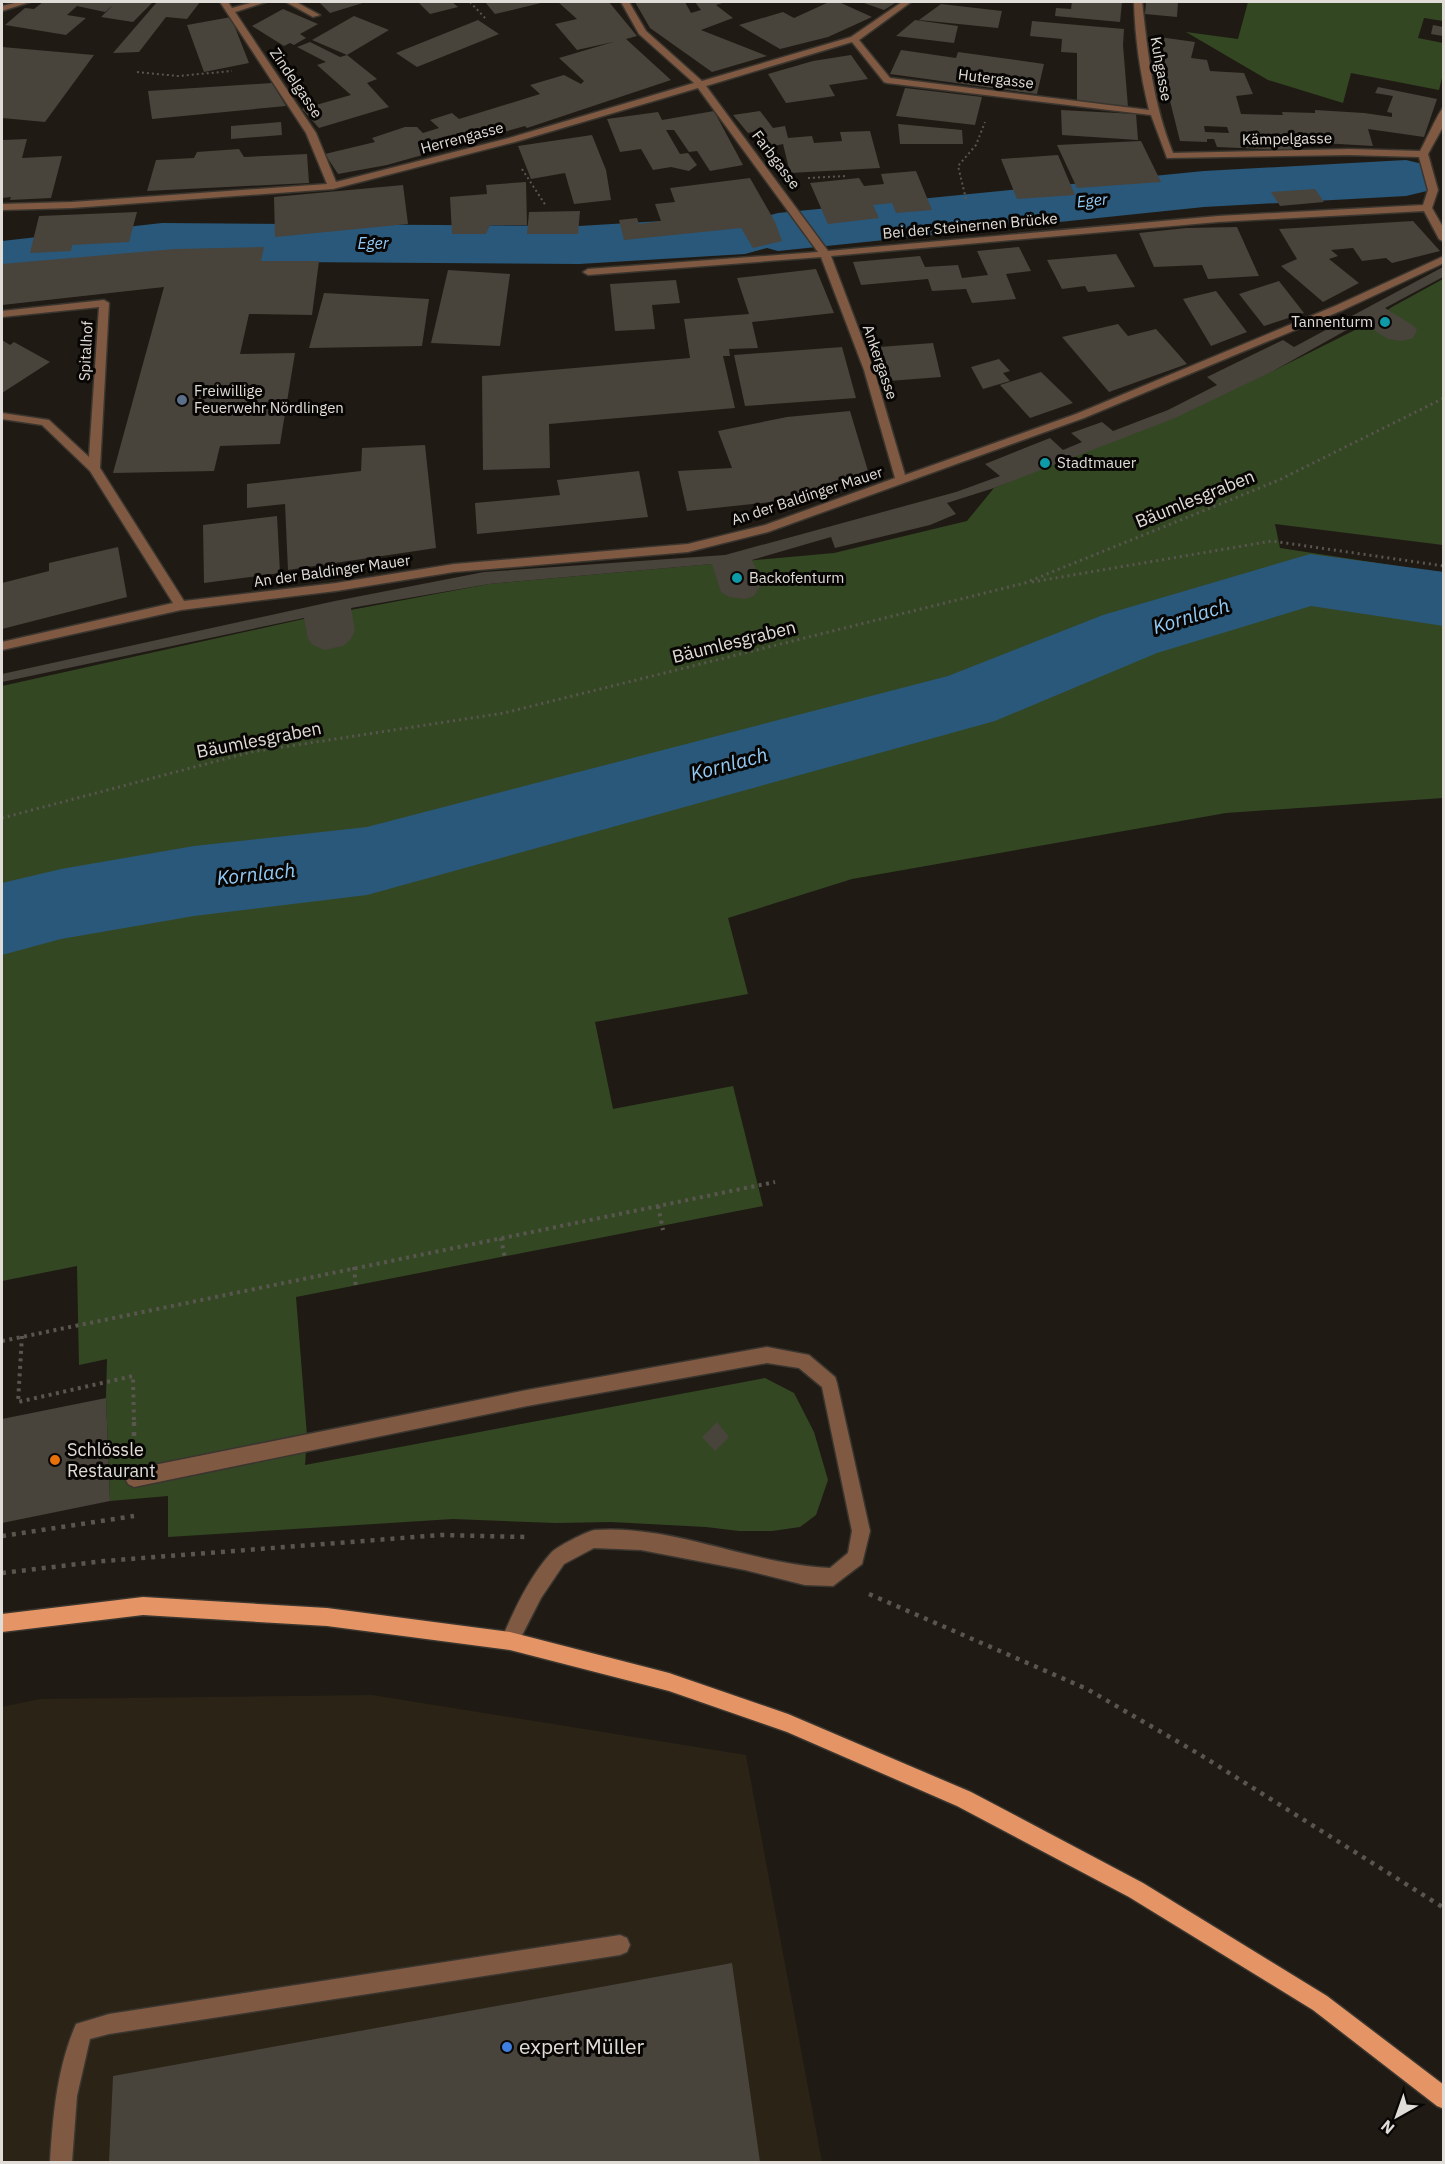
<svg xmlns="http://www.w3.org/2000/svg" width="1445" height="2164" font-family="'IBM Plex Sans',sans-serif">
  <rect width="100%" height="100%" fill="#1f1b14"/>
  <!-- built -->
  <path fill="#2a2316" d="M372,1695L746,1755L822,2162H2V1707L40,1699Z"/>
  <!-- green -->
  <path fill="#344723" d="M1248,2H1443V21L1424,18L1418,38L1443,43V74L1439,90L1351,73L1343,103L1268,80L1186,32L1238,39Z
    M1443,279V545L1275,524L1280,548L1443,573V798L1226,813L852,879L728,918L748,994L595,1022L613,1109L733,1086L763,1206L296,1297L307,1436L305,1465L765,1378L794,1393L814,1432L828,1480L816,1515L800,1527L772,1531H739L706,1527L611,1522L556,1523L453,1519L168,1537V1496L110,1501L106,1398L107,1359L79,1365L77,1266L2,1281V686L308,618L489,584L834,553L967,521L994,488L1275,370L1369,323L1392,307Z"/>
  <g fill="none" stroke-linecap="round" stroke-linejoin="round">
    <!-- river -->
    <path fill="#2a587a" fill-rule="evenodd" d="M1406,160L1427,165L1436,178L1427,191L1406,196L1204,207L778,251L767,248L745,254L579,264L162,261L2,279V241L162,223L579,226L745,216L756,219L778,213L1204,171Z
      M1310,554L1444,572V626L1311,606L1157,653L995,721L367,895L194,916L61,939L2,955V883L61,869L194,846L367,827L948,676L1103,615Z"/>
  </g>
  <!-- building -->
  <path fill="#48433b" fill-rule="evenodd" d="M43,2H153L133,22L101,17L113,5L105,12L77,6L67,15L86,18L66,35L5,25L25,8L34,9Z
    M157,2H200L187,19L166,17L139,52L113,53Z
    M319,2H366L330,13Z
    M418,2H452L458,7L430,14Z
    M485,2H545L495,14Z
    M558,2H609L637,36L626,39L671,80L527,128L525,126L387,165L338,174L325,154L375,142L372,138L405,127H417L423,133L439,128L430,120L452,113L459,119L540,94L530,85L564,75L581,84L584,81L559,58L613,42L577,50L555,24L577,19Z
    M635,2H685L691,13L701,10L695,2H726L716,5L733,18L701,30L767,56L712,72L650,28Z
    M829,2H839L872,17L828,37L780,49L739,25L783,12L794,18Z
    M861,2H897L884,10Z
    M1072,2H1122L1120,22L1055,16L1056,8L1071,9Z
    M1146,2H1178L1177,17L1145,14Z
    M941,4L1002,11L998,28L919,20Z
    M283,9L318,24L300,34L306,38L294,45L290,43L284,46L252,26Z
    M354,16L389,30L347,55L377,79L367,83L389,107L319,128L302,109L351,95L317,65L326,62L297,47L310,42L340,57L347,55L312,40Z
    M231,17L249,63L204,72L187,25Z
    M478,20L499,34L417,67L396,53Z
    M915,20L958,26L954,43L896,36Z
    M1032,21L1124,29L1123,45L1128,107L1077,100V53L1061,52L1062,39L1030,36Z
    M1433,25L1443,27V36L1431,34Z
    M1152,36L1195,42L1191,58L1207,60L1210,71L1244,73L1253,94L1236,96L1241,114L1283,115L1282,112L1315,113V110L1364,113L1392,117V113L1387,112L1393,96L1375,93L1378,87L1437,99L1424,137L1368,129L1373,146L1322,143L1323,145L1292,144L1293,149H1263L1217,147L1214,139H1207V142L1180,141L1168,93H1163L1156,69ZM1204,126L1227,127L1229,133L1205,132Z
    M2,47L94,55L45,122L2,118Z
    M901,50L956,58L958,52L1044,64L1037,94L890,74Z
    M851,55L868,79L829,85L835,96L786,103L768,74L813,61Z
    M272,83L286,106L152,119L148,91Z
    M905,88L982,97L975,125L896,116Z
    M1061,110L1136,114L1138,140L1062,135Z
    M714,111L743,165L710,171L697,151L689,152L674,130H666L680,154L688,153L697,165L689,171L671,167L653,170L641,149L620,152L607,119L658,112L662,120Z
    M760,111L773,128L785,126L788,138L812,136L814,143L842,141L840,132L870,131L880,168L790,173L783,144L766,148L756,131L748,133L733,115Z
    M281,122L282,135L231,139V126Z
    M898,124L962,130L963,144H900Z
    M592,135L606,170L611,200L574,204L565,173L531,179L518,146Z
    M27,139L22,158L62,156L51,198L10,200L11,197L2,198L3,140Z
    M1141,141L1161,182L1077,188L1057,145Z
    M239,149L244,157L307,154L309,183L147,191L156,160L194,158L197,152Z
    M1058,155L1075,195L1017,199L1001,159Z
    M916,171L932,210L896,213L892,203L873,205L879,218L828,224L810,183L859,178L864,186L884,184L881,174Z
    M750,178L775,222L782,241L753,248L741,228L624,240L619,220L637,218L639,224L661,221L655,204L675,202L670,188Z
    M526,182L527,225H490L486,234H452L450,197L487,194L486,185Z
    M403,185L408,224L275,237L274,197Z
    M1315,189L1324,202L1280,206L1271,192Z
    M580,211L578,234H527L529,212Z
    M137,212L129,242L72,245L71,251L30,253L39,216Z
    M1413,221L1440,251L1392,263L1386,258L1362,261L1353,248L1331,250L1338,256L1329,259L1359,283L1323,302L1281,266L1297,259L1279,229Z
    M1237,227L1259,276L1208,279L1202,265L1154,267L1139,233L1186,228Z
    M264,247L261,261H319L312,315L249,314L240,354L295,353L280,444L220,446L214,471L113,473L164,287L2,305V264L175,249Z
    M1019,247L1031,271L1006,274L1016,299L972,303L966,289L932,291L928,279L861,285L853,262L920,256L925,267L958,265L962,278L988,275L977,251Z
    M1116,254L1135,287L1088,292L1085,286L1062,289L1047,260Z
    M1443,267V277L1385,308L1414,326L1417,330L1413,338L1402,341L1388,339L1361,322L1275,370L1175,418L994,488L947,503L956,514L930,525L835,548L831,537L752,560L762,583L754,596L745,599L729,597L721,592L712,564L489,584L351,608L355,630L351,639L343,646L324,650L313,645L308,639L304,618L2,682V674L335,601L484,572L725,555L956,492L1000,476L985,464L1050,438L1063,450L1082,442L1071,433L1102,422L1113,431L1168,410L1217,385L1207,377L1283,340L1294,347Z
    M816,269L834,313L752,322L758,348L729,349L730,356H723L735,408L549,424L550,468L483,470L482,376L690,358L684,319L749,314L737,278Z
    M448,270L510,274L500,346L431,343Z
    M676,280L680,303L652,305L655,329L615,331L610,284Z
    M1279,281L1304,313L1264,326L1239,294Z
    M1216,291L1247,332L1211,346L1183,299Z
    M324,293L429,299L422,346L309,348Z
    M1118,324L1128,336L1156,329L1187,364L1109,392L1062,337Z
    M2,340L10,345L14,342L50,362L2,393Z
    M933,343L941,377L889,381L879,347Z
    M842,347L856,398L745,406L734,355Z
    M999,359L1010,371L1003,373L1010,381L983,389L971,367Z
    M1041,372L1073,403L1030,418L1000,385Z
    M850,411L871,481L839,485L838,495L687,511L678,471L732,468L718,431L787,417Z
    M425,445L436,548L288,570L285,504L247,508V484L361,471L362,448Z
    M639,471L648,517L477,534L475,503L560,495L557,480Z
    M277,516L280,573L204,583L203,525Z
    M118,547L127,597L2,629V583L49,571V563Z
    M106,1398L110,1501L2,1523V1419Z
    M717,1422L729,1437L715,1451L702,1437Z
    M732,1963L760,2162H109L113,2076Z"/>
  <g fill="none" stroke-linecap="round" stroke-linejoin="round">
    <!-- minor casing -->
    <g stroke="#3a362f" stroke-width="3">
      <path id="minor" d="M19,2H30L2,11V6Z
        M220,2H228L232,8L254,2H266L235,12L316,133L336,182L509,138L694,83L639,34L621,2H629L646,31L702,81L851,37L902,2H911L859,40L890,78L1149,110C1140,74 1135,38 1134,2H1142C1148,54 1153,104 1173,153L1349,149L1420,151C1425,143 1439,110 1444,107V125L1428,154L1438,190L1432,208L1444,229V242L1439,239L1424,211L1218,222L831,256L874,370L905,475L1076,414L1335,306L1444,256V263L1343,310L1084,418L768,532L688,552L454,572L336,591L181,610L2,650V642L173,603L90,471L42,425L2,419V413L49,420L89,457L99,307L2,317V311L104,300L109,303L100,468L184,601L336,583L454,564L688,544L765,525L895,478L864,370L821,257L588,275L583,272L588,269L818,252L698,88L515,142L333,189L72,208L2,210V204L72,202L327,184L306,133ZM852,42L884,82L887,83L1151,115L1167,158L1349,155L1419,157L1428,190L1423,205L1218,216L828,251L706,86Z
        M286,2H296L320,15L313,17Z
        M767,1347L809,1355L835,1377L837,1383L870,1531L862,1564L833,1586L805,1585L745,1570L641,1550L594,1548L564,1564L541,1598L516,1647L510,1650L504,1647L501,1641C513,1612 529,1577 551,1553C556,1547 587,1531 595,1530C671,1524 754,1565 830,1568L848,1553L852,1531L822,1387L799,1368L767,1363L527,1406L134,1487L128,1484L125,1478L128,1472L134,1469L527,1390Z
        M620,1935L627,1938L630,1945L627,1952L620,1955L109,2034L90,2039L77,2096L72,2162H50C53,2114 57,2068 76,2024L109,2014Z"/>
    </g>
    <!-- major casing -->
    <g stroke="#3a362f" stroke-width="3">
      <path id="major" d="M143,1597L327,1608L510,1632L669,1673L788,1714L971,1792L1143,1883L1327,1996L1444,2085V2109L1437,2106L1313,2010L1129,1897L957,1806L787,1732L669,1691L510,1650L327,1626L143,1615L2,1632V1614Z"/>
    </g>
    <!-- path-far3 -->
    <path stroke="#59564f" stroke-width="2" stroke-dasharray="2 3" stroke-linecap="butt" d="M470,2L486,19
      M137,72L178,76L232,71
      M522,169L546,206
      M808,178L846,176
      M966,199L958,166L976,145L985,122"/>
    <!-- path-far2 -->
    <path stroke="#59564f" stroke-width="3" stroke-dasharray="2 4" stroke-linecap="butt" d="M1032,582L1272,541L1444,566
      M2,818L251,752L504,713L1025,583L1279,480L1444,398"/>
    <!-- path-far1 -->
    <path stroke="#59564f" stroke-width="4" stroke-dasharray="3 4.5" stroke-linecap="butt" d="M658,1206L663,1230
      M501,1238L505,1259
      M354,1267L356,1288
      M22,1336L18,1402L133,1376L134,1423
      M2,1341L775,1182"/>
    <!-- path -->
    <path stroke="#59564f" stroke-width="4.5" stroke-dasharray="4 6" stroke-linecap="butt" d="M134,1422V1441
      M2,1536L134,1516
      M2,1573L104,1561L441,1535L526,1537
      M869,1594L1087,1689L1199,1754L1444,1908"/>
    <!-- minor -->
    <use href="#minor" fill="#7f5942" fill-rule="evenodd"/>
    <!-- major -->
    <use href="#major" fill="#e59565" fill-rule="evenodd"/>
  </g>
  <!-- markers -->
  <g fill="#0f9aa8" stroke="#080604" stroke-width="2">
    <circle cx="1385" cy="322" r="6"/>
    <circle cx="1045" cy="463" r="6"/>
    <circle cx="737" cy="578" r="6"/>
  </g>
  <circle fill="#5c6f8a" stroke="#080604" stroke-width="2" cx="182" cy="400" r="6"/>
  <circle fill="#e8710a" stroke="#080604" stroke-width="2" cx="55" cy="1460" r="6"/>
  <circle fill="#3f7fe0" stroke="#080604" stroke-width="2" cx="507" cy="2047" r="6"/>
  <g text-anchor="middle" stroke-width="6" stroke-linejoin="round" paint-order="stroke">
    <!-- far-street labels -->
    <g font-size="15" fill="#e0ddd8" stroke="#080604">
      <text transform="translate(1161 69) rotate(80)" y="5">Kuhgasse</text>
      <text transform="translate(996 79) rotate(7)" y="5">Hutergasse</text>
      <text transform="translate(296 83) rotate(56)" y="5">Zindelgasse</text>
      <text transform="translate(462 138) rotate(-15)" y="5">Herrengasse</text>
      <text transform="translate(1287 139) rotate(-1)" y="5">Kämpelgasse</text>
      <text transform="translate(776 160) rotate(53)" y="5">Farbgasse</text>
      <text transform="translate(970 226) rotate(-5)" y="5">Bei der Steinernen Brücke</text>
      <text transform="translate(86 351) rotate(-87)" y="5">Spitalhof</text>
      <text transform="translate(880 362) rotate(71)" y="5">Ankergasse</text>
      <text transform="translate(807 496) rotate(-18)" y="5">An der Baldinger Mauer</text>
      <text transform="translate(332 571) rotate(-8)" y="5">An der Baldinger Mauer</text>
    </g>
    <!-- far-poi labels -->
    <g font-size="15" fill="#e0ddd8" stroke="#080604" text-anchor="start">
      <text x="1373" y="327" text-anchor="end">Tannenturm</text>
      <text x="194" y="396">Freiwillige<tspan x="194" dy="17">Feuerwehr Nördlingen</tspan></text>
      <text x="1057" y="468">Stadtmauer</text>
      <text x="749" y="583">Backofenturm</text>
    </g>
    <!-- far-water labels -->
    <g font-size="16" font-style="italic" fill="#92caf6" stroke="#080604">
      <text transform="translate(1092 200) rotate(-6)" y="6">Eger</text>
      <text x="373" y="249">Eger</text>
    </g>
    <!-- street labels -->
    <g font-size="18" fill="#e0ddd8" stroke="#080604">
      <text transform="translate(1195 499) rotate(-22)" y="6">Bäumlesgraben</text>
      <text transform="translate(734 642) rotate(-14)" y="6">Bäumlesgraben</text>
      <text transform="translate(259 740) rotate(-11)" y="6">Bäumlesgraben</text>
    </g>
    <!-- poi labels -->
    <g font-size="18" fill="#e0ddd8" stroke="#080604" text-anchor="start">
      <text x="67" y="1456">Schlössle<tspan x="67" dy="21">Restaurant</tspan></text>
    </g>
    <!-- water labels -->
    <g font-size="20" font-style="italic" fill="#92caf6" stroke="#080604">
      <text transform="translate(1191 616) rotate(-17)" y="7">Kornlach</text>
      <text transform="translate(729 764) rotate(-15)" y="7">Kornlach</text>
      <text transform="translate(256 874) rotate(-6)" y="7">Kornlach</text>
    </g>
    <!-- near-poi labels -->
    <g font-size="21" fill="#e0ddd8" stroke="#080604" text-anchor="start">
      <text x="519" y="2054">expert Müller</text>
    </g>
  </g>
  <!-- border -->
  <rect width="1445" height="2164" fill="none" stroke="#e0ddd8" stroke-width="6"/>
  <!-- north arrow -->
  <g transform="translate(1397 2116) rotate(220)" stroke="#080604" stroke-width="4.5" paint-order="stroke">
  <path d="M0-4.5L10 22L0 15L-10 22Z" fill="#e0ddd8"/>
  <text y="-9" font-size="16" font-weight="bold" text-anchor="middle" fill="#e0ddd8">N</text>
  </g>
</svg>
